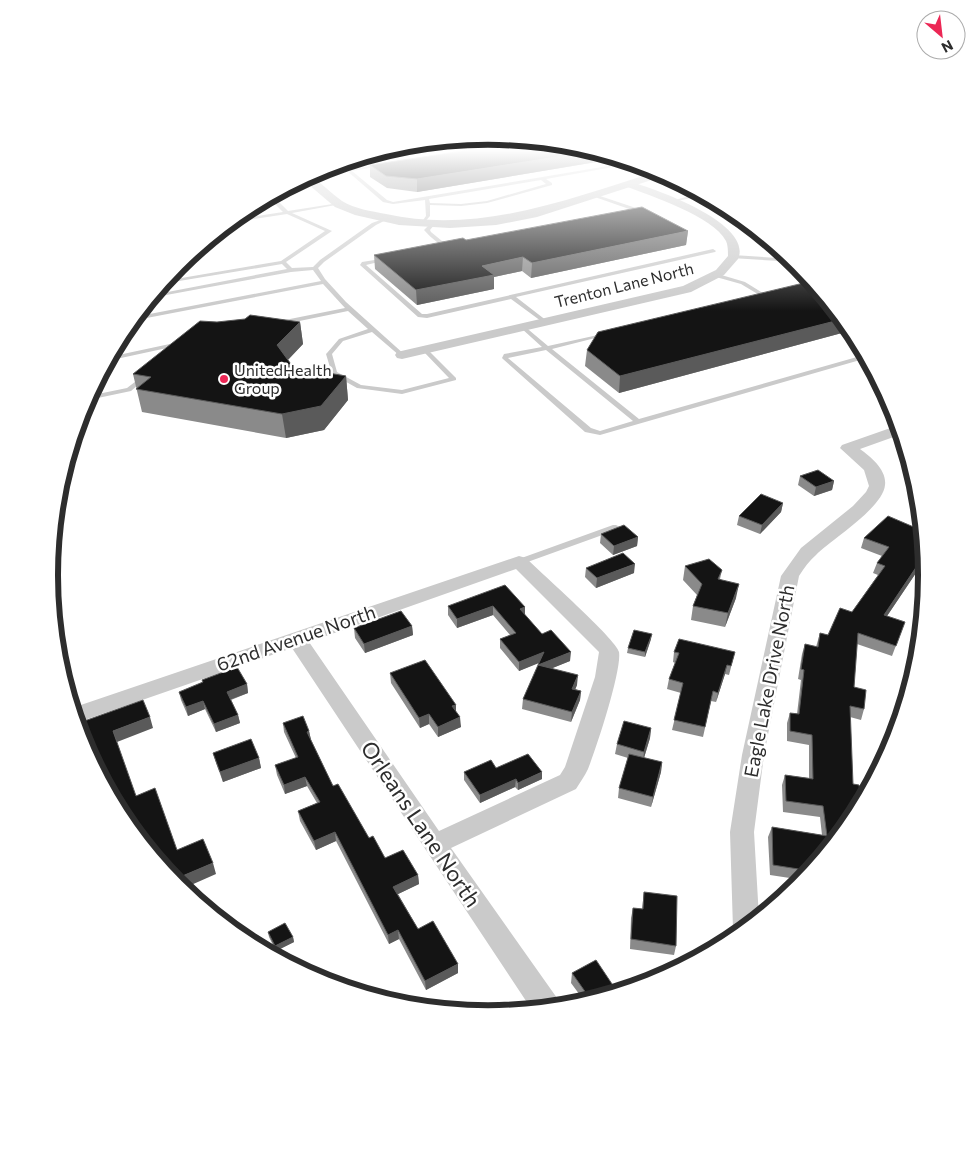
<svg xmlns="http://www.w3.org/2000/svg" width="976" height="1150" font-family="Commissioner,sans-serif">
  <rect width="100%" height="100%" fill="#fff"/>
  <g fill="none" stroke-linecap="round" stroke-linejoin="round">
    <!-- service -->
    <path fill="#cacaca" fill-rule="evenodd" d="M632,162L636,163L546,179L552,183V185L487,203L461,206L430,205V216L423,224L421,223L426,216L425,200L393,204L383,202L346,170L383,164L381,166L352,171L387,200L393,202ZM541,180L546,184L487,201L461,204L430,203L429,199Z
      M701,193L704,195L673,202L671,201Z
      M594,194L636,208V213L626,216V214L632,212V210L592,196V194Z
      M272,195L288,211L339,203L341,204L292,213L332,231L286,262L292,268L313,267L320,260L372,223L386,218L388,219L376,225L324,262L318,268L325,279L346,302L405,355L400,356L372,332L343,341L332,354L337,372L361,385L402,390L449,378L423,351V349H427L456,378V380L402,394L357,388L332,374L326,354L327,353L339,339L368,329L348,311L280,325L277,323L280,321L345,308L323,284L131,321L134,317L321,281L313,270L291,272L150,298L152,295L287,269L282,264L161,284L164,281L281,261L325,231L287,214L228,223L231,220L283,212L268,197Z
      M431,223L435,224L430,230L431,232L442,241L453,245V247C441,247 432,239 424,230Z
      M713,249L716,251L715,252L516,297L547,321V323L545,324L511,299L427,318L418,317L360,265L362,262L387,258V260L366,265L422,314H427Z
      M733,255L792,259L796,262L731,258L730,257Z
      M718,274L745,282L766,295L761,296L741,284L716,277L715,276Z
      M523,325L548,346L607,333V335L552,349L639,419L864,355L866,354L867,358L600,435L585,432L503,359L502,358L504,354L542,347L521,328L520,327ZM546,350L633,421L600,431L591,428L508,358Z
      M179,342L182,344L181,345L107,361L109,357Z
      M144,375L147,377L146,378L131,391L93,399L87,398L89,394L93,395L127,388Z
      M613,525H616L620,527L619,529L522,564L519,565L515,562L516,560Z"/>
    <!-- minor -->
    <path fill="#cacaca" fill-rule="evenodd" d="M628,181C653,188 754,223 738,259L724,275L691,292L402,359L397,358L395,355L397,352L683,286L716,270L728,256C728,252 728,245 726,241C713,216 651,196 625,186L623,184Z
      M899,425L902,434L860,449C871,457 887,470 885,485C883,508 832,539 816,555C809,561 804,568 799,576L764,755L754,832L759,918L736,937L733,929L730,832L742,755L781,576L801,548L853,506L866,492L869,486L864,470L840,448L842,445Z
      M519,556L526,558C539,571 617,640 619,652C622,670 596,749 588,769C585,776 580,782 576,789L451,848L557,998L561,1007L532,1010L292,648L76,723L72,708ZM516,569L599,652L595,677L565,767L560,775L439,831L309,642Z"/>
    <!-- tertiary -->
    <path fill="#cacaca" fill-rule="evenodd" d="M659,171L667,175L537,217L496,225L450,228L399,225L355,215L335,207L302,179L310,175C321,183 331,193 342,201C355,209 371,211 386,214C480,235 571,198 659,171Z"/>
  </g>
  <!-- wall -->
  <path fill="#8a8a8a" d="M591,150L620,158L417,192L387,188L370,177V165Z
    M688,231L686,245L531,278L522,271L494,277V289L417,305L375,269L374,255L466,240Z
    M812,281L853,330L619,393L585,366L587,350Z
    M217,322H300L303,344L288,360L293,367L346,376L348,400L324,430L286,438L142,412L133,374Z
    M800,476L834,481L832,490L814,496L798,485Z
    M914,490H919L921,514L912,509L916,501L911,498Z
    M783,503L781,512L760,534L737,525L739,516Z
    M923,531L926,565L922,564L887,616L901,632L892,656L857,644L854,687L864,709L861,720L850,717L853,819L803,880L770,875L768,837L772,827L822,835L820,817L783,812L782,785L785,775L809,778V745L787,741V723L790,713L797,714L801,680L798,679L802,654L805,644L816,647L820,633L828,635L852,612L878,575L873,573L877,563L882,556L861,548L864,538Z
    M601,534L638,537L637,546L613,555L600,543Z
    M685,566L722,570L720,579L736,598L725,627L691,620L693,606L697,595L683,580Z
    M586,568L634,573L596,588L585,577Z
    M448,606L525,607V615L542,634L570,661L552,668L577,685L575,689L581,691L580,700L571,722L522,709L523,699L540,662L519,671L500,648V639L510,635L493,615L457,628L448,615Z
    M412,626L413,635L365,653L355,638L354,628Z
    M651,639L645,657L627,653L628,648Z
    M674,652H735L729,675L725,674L716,702L711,701L703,737L672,730L681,693L667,689L669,679L675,663L673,662Z
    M390,673L456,705V712L461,727L438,737L429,724L420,728L391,683Z
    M247,684L248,693L231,700L238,715L240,723L216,732L205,709L188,716L181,700L179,692Z
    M283,723L309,731L311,740L333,786L369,838L385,858L418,875L419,884L398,894L418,929L458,973L426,990L399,939L389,944L336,841L316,850L300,821L298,811L317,803L307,786L285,794L277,775L275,765L296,758L284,732Z
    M651,728L650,738L644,758L662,762L661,772L651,807L618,798L619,788L628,758L615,754L617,744Z
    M213,753L259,758L261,768L223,782L216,763Z
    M496,768L542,779L518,790L515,787L480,803L464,780V772Z
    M644,892L676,946L674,955L630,949L631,918L633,908L642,909Z
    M268,932L293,937L294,942L276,951L269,937Z
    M572,973L616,993L585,1002L571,983Z"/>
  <!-- shaded-wall -->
  <path fill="#5a5a5a" d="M595,151L620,158L417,192V179Z
    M688,231L686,245L531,278L532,263Z
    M523,257L522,271L494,277V289L417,305L416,290L482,266Z
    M843,319L853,330L619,393L620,376Z
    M300,322L303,344L280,368L277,345Z
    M346,376L348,400L324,430L286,438L282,414Z
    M834,481L832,490L814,496L816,487Z
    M783,503L781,512L760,534L762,525Z
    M638,537L637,546L613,555L614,546Z
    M925,554L922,564L881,625L884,615Z
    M635,564L634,573L596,588L597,578Z
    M739,584L736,598L725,627L728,613Z
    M493,606V615L457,628V619Z
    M525,607V616L520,609Z
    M412,626L413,635L365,653L364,644Z
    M652,634L651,639L645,657V652Z
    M544,652V661L519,671V662Z
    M571,652L570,661L538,674V665Z
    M727,665L725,674L716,702L718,693Z
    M578,675L577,685L572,698V689Z
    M247,684L248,693L229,700L227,692Z
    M581,691L580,700L571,722L572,712Z
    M203,701L205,709L188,716L186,707Z
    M456,705V714L452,706Z
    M429,714V724L420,728L419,718Z
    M238,715L240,723L216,732L214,724Z
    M150,717L153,728L117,742L113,731Z
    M460,717L461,727L438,737V727Z
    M651,728L650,738L643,761L644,752Z
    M309,731L311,740L307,732Z
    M259,758L261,768L223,782L220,772Z
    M662,762L661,772L651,807L653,797Z
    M542,772V779L518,790V783Z
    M305,777L307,786L285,794L284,785Z
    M516,779L515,787L480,803V795Z
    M132,825L136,835L129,826Z
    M335,832L336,841L316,850L314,841Z
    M213,863L216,874L182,889L173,880Z
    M418,875L419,884L394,896L393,887Z
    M398,930L399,939L389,944L388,935Z
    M293,937L294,942L276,951L275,946Z
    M458,964V973L426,990L425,981Z
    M616,990V993L604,997Z"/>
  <!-- building -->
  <path fill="#141414" stroke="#5a5a5a" d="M469,150H591L595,151L417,179L386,176L370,165Z
    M642,207L688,231L532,263L523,257L482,266L494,275L416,290L374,255L463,238L466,240Z
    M812,281L843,319L620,376L587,350L598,332Z
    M250,315L300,322L277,345L293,367L346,376L321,406L282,414L136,389L151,377L133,374L200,321L217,322L245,319Z
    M818,470L834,481L816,487L800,476Z
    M918,488L919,493L914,490Z
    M761,494L783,503L762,525L739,516Z
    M920,498V503L915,501Z
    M888,516L923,531L925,554L884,615L905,622L896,646L858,633L854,687L866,690L864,709L850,706L853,784L859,785L862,804L853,819L811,871L773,865L772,827L827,836L823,806L786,801L785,775L813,779L812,735L790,731V713L799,714L804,670L801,669L805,644L818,647L820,633L828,635L840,608L852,612L885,566L877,563L889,547L864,538Z
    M624,525L638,537L614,546L601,534Z
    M623,553L635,564L597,578L586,568Z
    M709,559L722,570L718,579L739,584L728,613L693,606L702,584L685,566Z
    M505,585L525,607L520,609L542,634L551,630L571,652L538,665L544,652L519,662L500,639L516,633L493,606L457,619L448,606Z
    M401,611L412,626L364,644L354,628Z
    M634,630L652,634L645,652L628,648Z
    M679,639L735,652L731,666L727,665L718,693L713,691L705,727L674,720L683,683L669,679L679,653L674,652Z
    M425,660L456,705L452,706L460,717L438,727L429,714L419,718L390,673Z
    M538,665L578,675L572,689L581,691L572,712L523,699Z
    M237,667L247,684L227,692L238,715L214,724L203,701L186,707L179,692L203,682L202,680Z
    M143,700L150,717L113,731L136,796L155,788L177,850L203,839L213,863L173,880L135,834L132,825L129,826L123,819L83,744L76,724Z
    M303,716L309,731L307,732L333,786L338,784L369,838L373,836L385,858L403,850L418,875L393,887L418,929L433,921L458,964L425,981L398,930L388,935L335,832L314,841L298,811L320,802L305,777L284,785L275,765L298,757L283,723Z
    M624,721L651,728L644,752L617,744Z
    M251,739L259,758L220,772L213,753Z
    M528,754L542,772L518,783L516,779L480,795L464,772L491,760L496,768Z
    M629,754L662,762L653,797L619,788Z
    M644,892L677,896L676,946L631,939L633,908L643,909Z
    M777,898L782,899L777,903Z
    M233,923L237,935L226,926Z
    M285,923L293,937L275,946L268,932Z
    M596,960L616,990L604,997L591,1000L572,973Z
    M463,1005L466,1012L451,1011Z"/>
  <!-- sky -->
  <linearGradient id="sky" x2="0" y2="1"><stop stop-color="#99c7ea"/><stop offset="0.48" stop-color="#fff"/><stop offset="1" stop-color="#fff" stop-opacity="0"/></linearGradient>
  <rect width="976" height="311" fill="url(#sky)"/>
  <!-- markers -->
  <circle fill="#ec2755" stroke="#fff" stroke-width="2" cx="224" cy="379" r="5"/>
  <g text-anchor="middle" stroke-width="5" stroke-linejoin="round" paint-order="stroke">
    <!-- far-street labels -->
    <g font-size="16" fill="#2d2d2d" stroke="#fff">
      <text transform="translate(624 285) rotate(-14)" y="6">Trenton Lane North</text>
    </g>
    <!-- far-poi labels -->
    <g font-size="16" fill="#2d2d2d" stroke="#fff" text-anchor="start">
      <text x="234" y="376">UnitedHealth<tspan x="234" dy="18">Group</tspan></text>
    </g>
    <!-- street labels -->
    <g font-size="19" fill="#2d2d2d" stroke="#fff">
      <text transform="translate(296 638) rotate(-19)" y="7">62nd Avenue North</text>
      <text transform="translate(769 681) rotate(-79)" y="7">Eagle Lake Drive North</text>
    </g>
    <!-- near-street labels -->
    <g font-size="22" fill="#2d2d2d" stroke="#fff">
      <text transform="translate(421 824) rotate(56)" y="8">Orleans Lane North</text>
    </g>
  </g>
  <!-- crop -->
  <path d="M0 0H976V1150H0ZM58 575a430 430 0 1 1 860 0a430 430 0 1 1-860 0Z" fill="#fff" fill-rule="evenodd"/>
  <path fill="none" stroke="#2d2d2d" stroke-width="6" d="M58 575a430 430 0 1 1 860 0a430 430 0 1 1-860 0Z"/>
  <!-- north arrow -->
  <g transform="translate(941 35) rotate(152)"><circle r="24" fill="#ffffff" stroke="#ababab"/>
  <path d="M0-4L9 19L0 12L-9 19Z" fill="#ec2755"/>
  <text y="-8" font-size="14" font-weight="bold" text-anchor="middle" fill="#2d2d2d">N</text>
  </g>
</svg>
